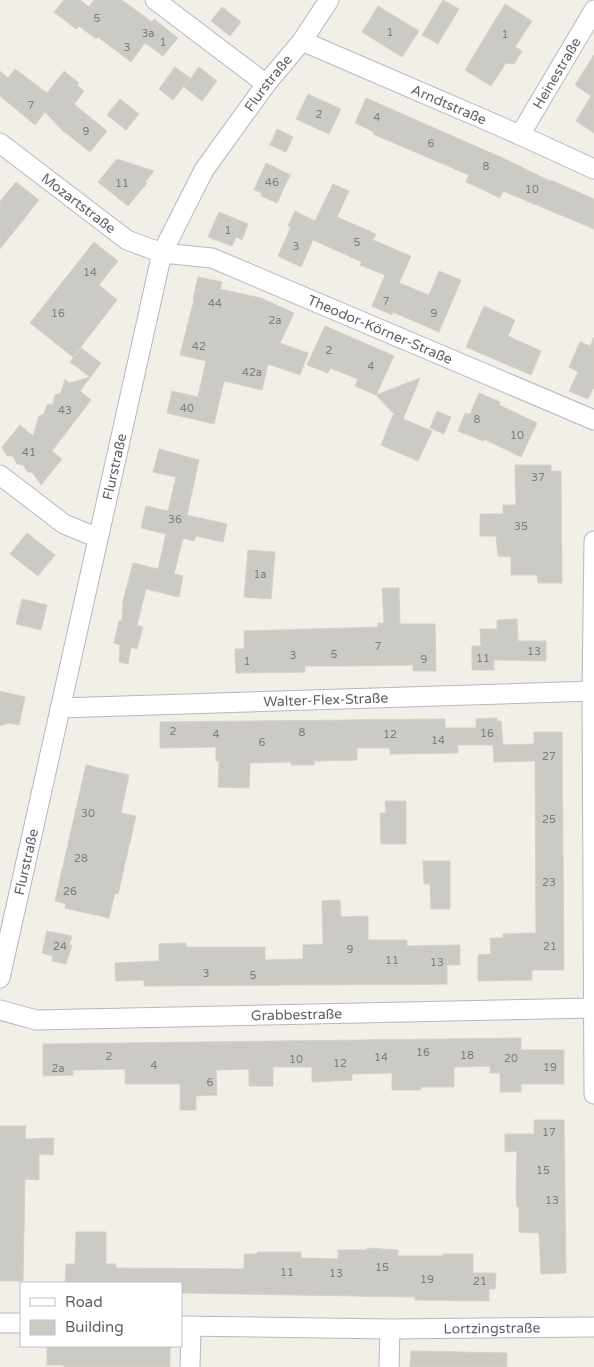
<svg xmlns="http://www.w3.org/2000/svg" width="594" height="1367" font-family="'Varela Round',sans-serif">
  <rect width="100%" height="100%" fill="#f1efe8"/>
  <!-- building -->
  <path fill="#cccac5" stroke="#d6d1c6" d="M64,0H80L89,7L94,0H122L152,22L154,19L178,38L163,56L145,43L131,62L98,37L96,39L79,26L76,29L54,12Z
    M443,0L459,9L438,44L422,35Z
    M505,4L532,21L515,47L522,51L514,64L506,63L491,86L465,70Z
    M378,6L419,31L402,57L362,32Z
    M222,7L241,22L230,36L211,21Z
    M594,55V133L576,121L591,96L575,85Z
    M175,67L190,78L173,100L159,89Z
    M199,67L217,81L202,101L184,87Z
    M15,69L47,93L64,71L79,83L77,85L84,91L74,104L107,131L90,152L62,130L45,112L35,125L0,96V71L8,78Z
    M308,94L341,109L329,134L296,119Z
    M366,98L507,160L550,181L551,180L594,199V229L503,191L500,198L481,189L466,182L469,175L373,134L374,132L355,123Z
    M120,99L139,114L126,130L107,115Z
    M277,129L293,137L286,152L270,145Z
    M117,159L154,171L145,182L147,183L128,206L98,182Z
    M266,163L290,175L277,203L261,196L262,193L254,190Z
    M16,182L39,200L0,249V201Z
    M333,184L349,191L337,217L376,234L373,240L411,256L399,283L429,295L439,271L461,280L439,332L393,312L392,315L372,306L385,275L360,265L362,262L313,240L301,267L278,256L291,227L288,226L295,211L315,221Z
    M219,212L248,224L242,240L236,237L232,246L208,237Z
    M94,242L118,261L99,285L117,300L73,357L30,323Z
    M198,277L222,282L220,289L261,298L294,313L280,343L308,353L300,375L268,364L262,390L224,381L214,424L167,413L172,391L198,397L206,361L180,355L194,300L193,299Z
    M484,306L515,320L508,336L541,351L531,375L466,347Z
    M325,326L394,356L376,395L355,386L358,379L330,368L328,373L307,365Z
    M594,337V387L588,399L569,391L578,372L569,367L580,342L590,346Z
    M81,348L101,363L80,391L91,400L52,451L62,459L41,485L33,473L28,472L23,465L17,464L13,456H7L2,447L20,425L33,436L39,416L44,414L47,405L53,404L55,395L61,393L65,379L69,383L90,377L70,362Z
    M420,378L403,419L432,431L418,461L381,445L393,415H395L376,395Z
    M479,393L500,402L499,405L537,423L521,457L484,439L483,441L458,431L465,413L470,414Z
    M437,411L451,417L444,434L430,428Z
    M159,449L199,460L187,515L227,524L223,542L196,536L194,541L183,538L174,574L183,576L179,597L146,589L137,625L143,627L137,649L131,647L128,664L119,662L120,645L114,643L119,621H122L123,601L133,563L158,569L166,534L141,528L146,506L168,511L176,477L153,472Z
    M515,465H551V471H561L562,583H538L537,575H511V557L498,556L496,536H480V514H503V505H516Z
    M27,533L55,555L38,576L10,554Z
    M248,550L275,552L271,599L244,597Z
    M382,588H399L400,624H435L436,671H413V665L346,666H305V672L236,673L235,649H244V631L378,627V623H384Z
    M22,599L47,605L41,630L16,624Z
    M517,619L518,641H546V661L494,660V670H472V646H481L480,629H497V620Z
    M0,691L25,697L19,725L9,723L0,726Z
    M497,718V721H501L503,745L534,744V732H562L564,970H532V980L478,981V955L491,954L490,938H503V934L536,933L535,761L494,762L493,745H458V753L390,754V748H357V760L314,761V765H291V762L250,763L249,788L218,787L219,761H216V747L160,748V722L445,719V728H476V719Z
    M86,765L129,775L121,813L136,816L118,894L115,893L109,918L65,908L66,904L55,901Z
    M385,801H406V844H381L380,813H386Z
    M423,861H450V909H431L430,884H424Z
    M340,900L341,917L368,916V940H407V946L460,945V965H447V984L144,986V980L116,981L115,963L159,961V944L186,943V947H265V960L303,959V945L323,944L322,901Z
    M47,931L72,936L69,945H72L66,964L52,961L53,956L42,953Z
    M521,1038V1050H564V1084H521V1092H500V1073H490V1066L454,1067V1087H421V1090H392V1073L352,1074V1080L312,1082V1067H273V1086H249V1069L216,1070L217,1095L196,1096V1110H180V1084H125V1069L73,1070V1075L43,1076V1044Z
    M534,1120H564L566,1273L541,1274L539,1233L519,1232V1207H517L516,1194L517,1151L505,1152V1134H534Z
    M0,1126H26L25,1139L54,1138L53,1155L39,1154V1180L25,1179L23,1281H0Z
    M76,1232H106V1264H116V1268L244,1269V1254H257L258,1252H301V1258L338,1259V1250H367V1248L398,1250V1256H443V1254H473V1273H496L495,1289H489V1301L415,1300V1297L182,1293V1283H65L66,1264H75Z
    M47,1346L143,1347L170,1346V1367H64V1365H47Z
    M411,1351L507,1353V1367H410Z"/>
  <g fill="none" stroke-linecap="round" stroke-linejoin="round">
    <!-- street casing -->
    <g stroke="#b5b8bc" stroke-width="21">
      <g id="street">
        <path d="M155,0L266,84"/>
        <path id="s1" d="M302,41L520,135L594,169"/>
        <path id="s2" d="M520,135L594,10"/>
        <path id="s3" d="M0,143L127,240L162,253L212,258L594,420"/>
        <path d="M0,475L64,524L98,538"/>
        <path d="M594,541L592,691L594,1094"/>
        <path id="s4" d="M60,708L594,691"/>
        <path id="s5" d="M0,978L162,253L204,170L266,84L302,41L329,0"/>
        <path id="s6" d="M0,1010L36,1020L593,1008"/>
        <path d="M0,1323H21"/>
        <path id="s7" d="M181,1326L390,1329L594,1327"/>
        <path d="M190,1367L191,1326"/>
        <path d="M389,1367L390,1329"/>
      </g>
    </g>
    <!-- street -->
    <use href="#street" stroke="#fff" stroke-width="19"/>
  </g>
  <g text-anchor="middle" stroke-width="5" stroke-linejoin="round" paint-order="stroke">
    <!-- number labels -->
    <g font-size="11" fill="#7a7d7f">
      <text x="97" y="22">5</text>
      <text x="390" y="36">1</text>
      <text x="148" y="37">3a</text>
      <text x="505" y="38">1</text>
      <text x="163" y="46">1</text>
      <text x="127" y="51">3</text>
      <text x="31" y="109">7</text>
      <text x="319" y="118">2</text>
      <text x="377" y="121">4</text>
      <text x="86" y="135">9</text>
      <text x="431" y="147">6</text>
      <text x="486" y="170">8</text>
      <text x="272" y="186">46</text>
      <text x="122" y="187">11</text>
      <text x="532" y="193">10</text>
      <text x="228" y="234">1</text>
      <text x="357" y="246">5</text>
      <text x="296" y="250">3</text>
      <text x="90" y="276">14</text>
      <text x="386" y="305">7</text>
      <text x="215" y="307">44</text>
      <text x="58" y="317">16</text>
      <text x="434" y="317">9</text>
      <text x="275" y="324">2a</text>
      <text x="199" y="350">42</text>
      <text x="329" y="354">2</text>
      <text x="371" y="370">4</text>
      <text x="252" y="376">42a</text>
      <text x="187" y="412">40</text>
      <text x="65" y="414">43</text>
      <text x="477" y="423">8</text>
      <text x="517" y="439">10</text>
      <text x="29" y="456">41</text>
      <text x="538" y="481">37</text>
      <text x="175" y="523">36</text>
      <text x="521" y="530">35</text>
      <text x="260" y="578">1a</text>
      <text x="378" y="650">7</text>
      <text x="534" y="655">13</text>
      <text x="334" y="658">5</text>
      <text x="293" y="659">3</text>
      <text x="483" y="662">11</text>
      <text x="424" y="663">9</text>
      <text x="247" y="665">1</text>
      <text x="173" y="735">2</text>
      <text x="302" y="736">8</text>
      <text x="487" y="737">16</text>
      <text x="216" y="738">4</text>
      <text x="390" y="738">12</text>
      <text x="438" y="744">14</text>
      <text x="262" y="746">6</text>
      <text x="549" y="760">27</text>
      <text x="88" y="817">30</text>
      <text x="549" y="823">25</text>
      <text x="81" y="862">28</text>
      <text x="549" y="886">23</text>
      <text x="70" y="895">26</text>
      <text x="60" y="950">24</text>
      <text x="550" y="950">21</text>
      <text x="350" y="953">9</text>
      <text x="392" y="964">11</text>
      <text x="437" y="966">13</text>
      <text x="206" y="977">3</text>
      <text x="253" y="979">5</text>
      <text x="423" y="1056">16</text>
      <text x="467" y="1059">18</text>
      <text x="109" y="1060">2</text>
      <text x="381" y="1061">14</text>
      <text x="511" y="1062">20</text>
      <text x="296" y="1063">10</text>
      <text x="340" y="1067">12</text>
      <text x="154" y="1069">4</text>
      <text x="550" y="1071">19</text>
      <text x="58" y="1072">2a</text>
      <text x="210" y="1086">6</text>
      <text x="549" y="1136">17</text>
      <text x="543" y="1174">15</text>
      <text x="552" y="1204">13</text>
      <text x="382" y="1271">15</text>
      <text x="287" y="1276">11</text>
      <text x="336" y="1277">13</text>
      <text x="427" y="1283">19</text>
      <text x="480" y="1285">21</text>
    </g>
    <!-- street labels -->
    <g font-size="14" fill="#5f6368" stroke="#fff">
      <text dy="5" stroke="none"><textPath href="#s2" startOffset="72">Heinestraße</textPath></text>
      <text dy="5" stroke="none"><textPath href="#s5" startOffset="944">Flurstraße</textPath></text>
      <text dy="5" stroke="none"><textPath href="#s1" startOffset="160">Arndtstraße</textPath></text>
      <text dy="5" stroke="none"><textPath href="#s3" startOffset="99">Mozartstraße</textPath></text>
      <text dy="5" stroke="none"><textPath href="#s3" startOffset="430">Theodor-Körner-Straße</textPath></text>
      <text dy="5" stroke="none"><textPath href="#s5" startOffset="524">Flurstraße</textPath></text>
      <text dy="5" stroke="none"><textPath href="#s4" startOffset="266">Walter-Flex-Straße</textPath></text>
      <text dy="5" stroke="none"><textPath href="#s5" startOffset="119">Flurstraße</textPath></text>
      <text dy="5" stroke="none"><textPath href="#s6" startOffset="298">Grabbestraße</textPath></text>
      <text dy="5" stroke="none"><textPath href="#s7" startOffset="311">Lortzingstraße</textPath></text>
    </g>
  </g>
  <!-- legend -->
  <rect x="20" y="1282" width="162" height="65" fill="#ffffff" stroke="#bfc1c3"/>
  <rect x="30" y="1298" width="25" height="8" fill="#ffffff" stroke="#bfc1c3"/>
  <text x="65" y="1307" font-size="15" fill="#5f6368">Road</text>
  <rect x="30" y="1320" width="25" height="15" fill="#cccac5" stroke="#bfc1c3"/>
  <text x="65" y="1332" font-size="15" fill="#5f6368">Building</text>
</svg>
